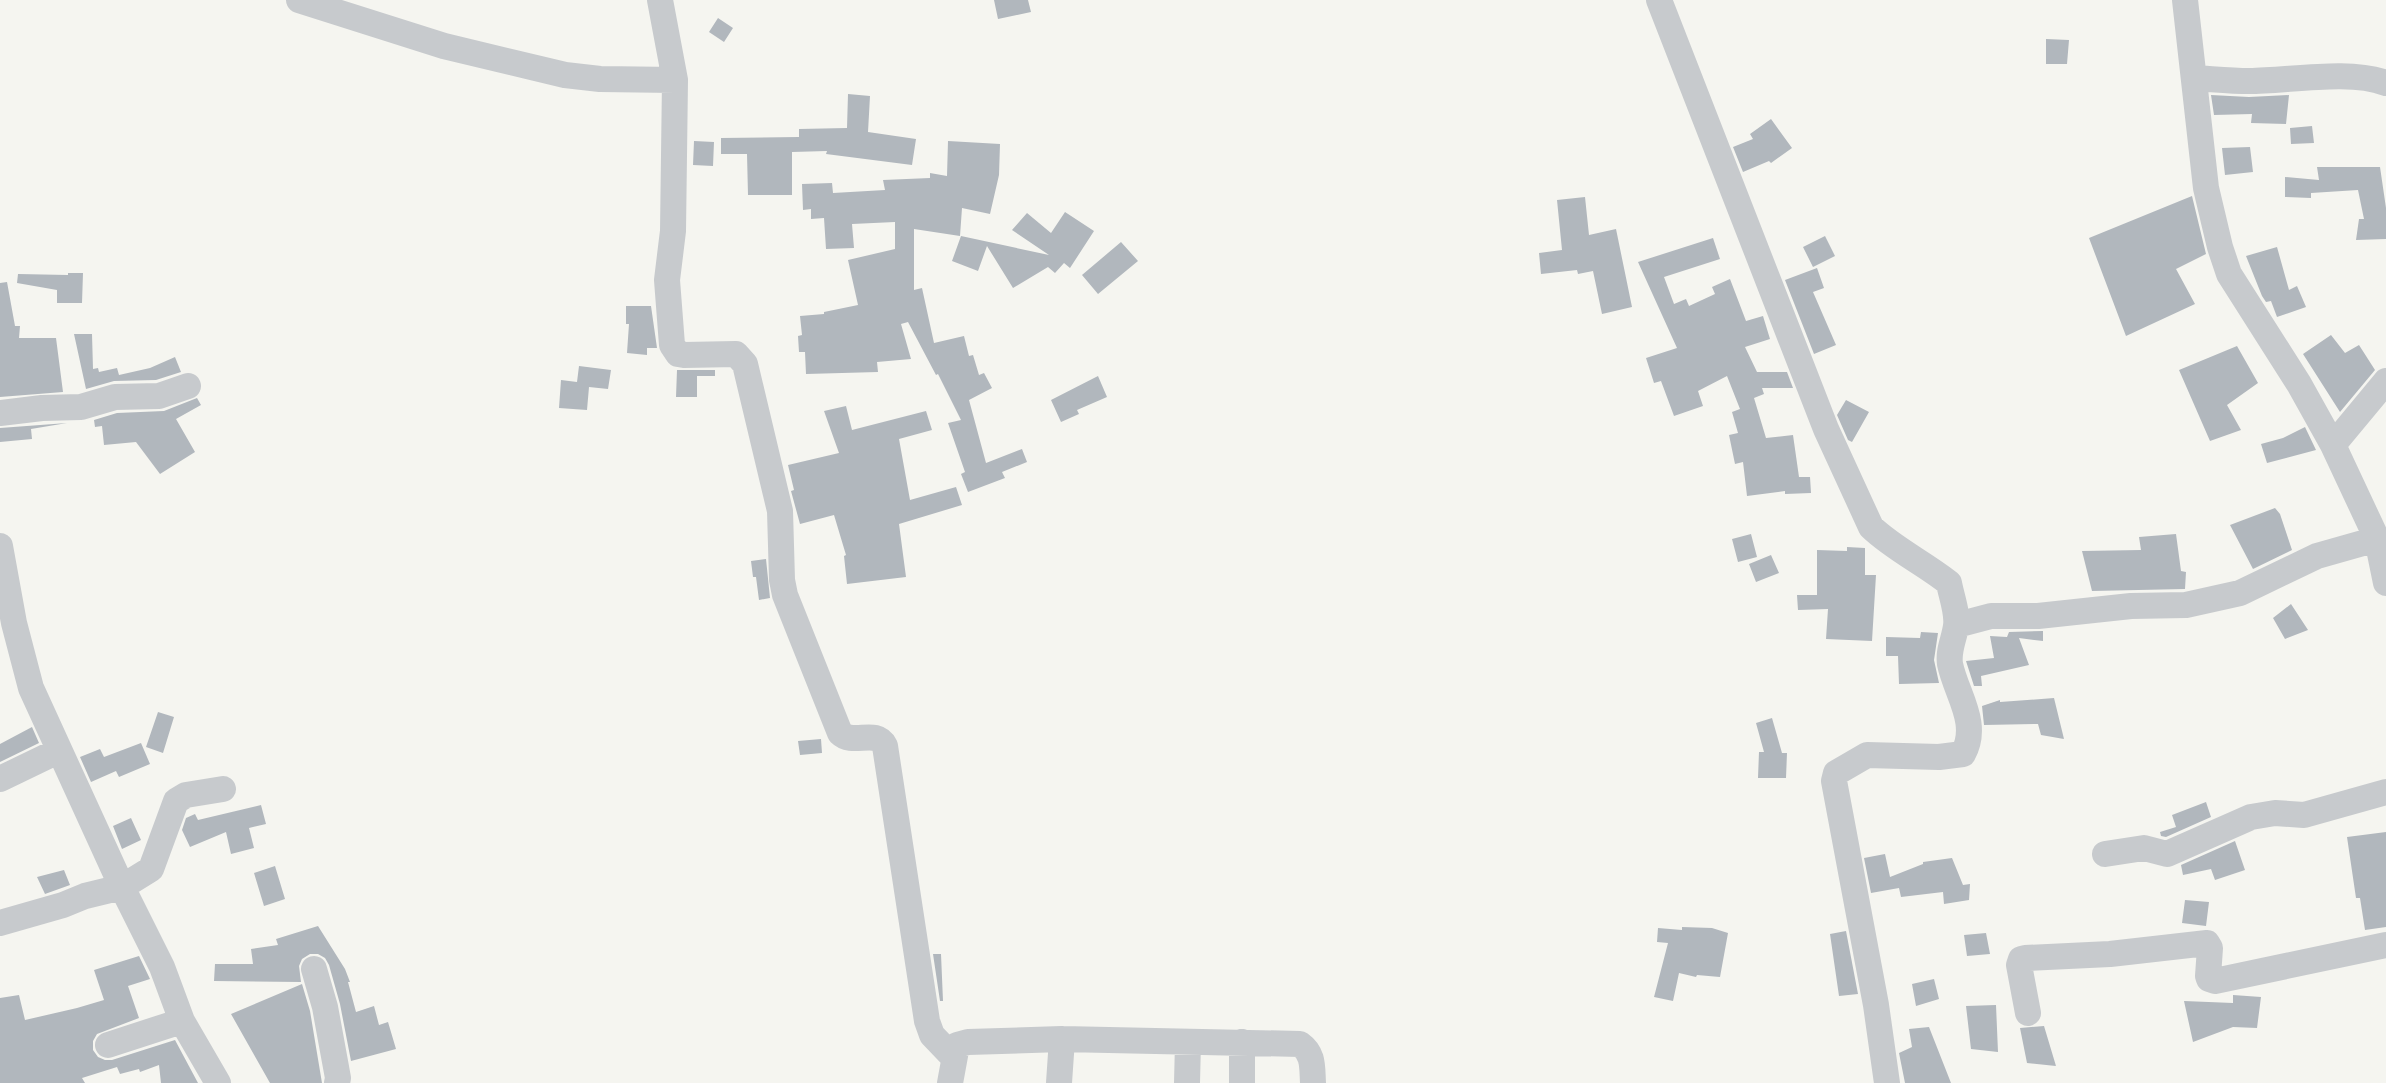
<svg xmlns="http://www.w3.org/2000/svg" width="2386" height="1083" font-family="Inter,sans-serif">
  <rect width="100%" height="100%" fill="#f5f5f0"/>
  <!-- building -->
  <path fill="#b1b7bd" d="M994,0H1028L1031,12L998,19Z
    M718,18L733,28L724,42L709,32Z
    M2046,39L2069,40L2067,64H2046Z
    M848,94L870,96L868,132L916,139L912,165L826,154L827,151L792,152V195H748L747,154H721V138L799,137V129L847,128Z
    M2211,95L2249,97L2289,95L2286,124L2251,123L2252,114L2214,115Z
    M1771,119L1792,148L1771,163L1769,161L1743,172L1733,147L1753,139L1750,134Z
    M2312,126L2314,143L2291,144L2290,128Z
    M694,141L714,142L713,166L693,165Z
    M948,141L1000,144L999,175L990,214L962,208L960,236L914,229V290L922,288L934,343L964,336L969,356L973,355L979,375L984,373L992,388L969,400L986,463L1022,449L1027,462L1002,472L1005,478L968,492L961,474L965,472L948,423L961,420L938,374L936,375L908,322L901,324L911,359L877,362L878,372L806,374L805,352H799L798,336L802,335L800,316L824,314V312L858,305L848,260L895,249V222L852,224L854,248L826,249L824,218L811,219V209L803,210L802,184L832,183L833,193L885,190L883,180L930,178V173L947,176Z
    M2250,147L2253,172L2225,175L2222,148Z
    M2317,167H2380L2386,208V239L2356,240L2359,219H2364L2358,190L2311,193V198L2285,197V177L2319,180Z
    M2192,196L2206,254L2176,269L2195,304L2126,336L2089,238Z
    M1585,197L1589,235L1616,229L1632,307L1602,314L1593,271L1578,274L1577,270L1541,274L1539,253L1562,250L1557,200Z
    M1065,212L1094,231L1070,268L1064,263L1055,273L1048,267L1013,288L987,246L978,271L952,261L961,236L1049,255L1012,230L1027,213L1051,233Z
    M1825,236L1835,256L1813,267L1803,247Z
    M1713,238L1720,259L1664,277L1674,304L1686,299L1689,306L1715,294L1712,287L1730,279L1746,321L1763,316L1770,339L1745,347L1757,372H1787L1793,388H1762L1764,394L1754,398L1766,438L1793,435L1799,477H1810L1811,493L1785,494V491L1747,496L1743,462L1735,464L1729,435L1738,433L1732,412L1740,409L1727,376L1698,391L1703,406L1674,416L1661,381L1654,383L1646,358L1677,348L1638,262Z
    M1121,242L1138,261L1098,294L1082,275Z
    M2277,247L2289,290L2297,286L2306,307L2277,317L2271,301L2266,302L2262,296L2246,256Z
    M1817,268L1824,288L1813,292L1836,345L1814,354L1785,280Z
    M68,273H83L82,303H57V290L17,283L18,274L68,275Z
    M7,282L15,326H20L19,338H56L63,392L0,397V283Z
    M626,306H651L657,348H647V355L627,353L629,324H626Z
    M74,334H92L93,369L98,368L99,372L117,368L119,375L150,368L175,357L181,372L156,380L114,381L86,389Z
    M2331,335L2345,353L2359,345L2375,370L2340,412L2303,354Z
    M2237,346L2258,383L2227,405L2241,430L2210,441L2179,370Z
    M579,366L611,370L608,389L589,387L587,410L559,408L561,380L577,382Z
    M677,370H715V376H697V397H676Z
    M1098,376L1107,397L1077,410L1079,414L1061,422L1051,400Z
    M197,398L201,405L176,419L195,452L160,474L136,442L104,445L102,426L95,427L94,420L117,413L164,411Z
    M1846,400L1869,412L1852,442L1848,440L1837,415Z
    M846,406L852,430L926,411L932,430L899,439L910,500L956,487L962,505L899,524L906,577L847,584L844,556L846,555L834,515L800,524L791,491L794,490L788,465L839,453L824,411Z
    M67,423L31,429L32,439L0,442V428Z
    M2305,427L2316,450L2267,463L2261,444L2283,438Z
    M2275,508L2280,514L2292,550L2253,569L2230,525Z
    M1751,534L1757,557L1738,562L1732,539Z
    M2176,534L2181,571L2186,572L2185,589L2092,591L2082,551L2141,550L2139,537Z
    M1847,547L1865,548V575H1876L1872,641L1826,639L1828,609L1798,610L1797,595H1817V550L1847,551Z
    M1771,555L1779,573L1756,582L1749,564Z
    M766,559L770,598L759,600L756,577H753L751,561Z
    M2291,604L2308,630L2285,639L2273,618Z
    M2043,631V641L2019,638L2029,665L1981,676L1982,686H1974L1966,661L1994,658L1990,636L2007,637L2009,632Z
    M1921,632L1938,633L1934,660L1939,683L1899,684L1898,656H1886V637L1920,638Z
    M2054,698L2064,739L2041,735L2038,724L1984,725L1982,706L2000,700V702Z
    M158,712L174,717L163,753L146,747Z
    M1772,718L1782,753H1787L1786,778H1758L1759,752H1764L1756,723Z
    M32,727L39,743L0,762V744Z
    M821,739L822,753L800,755L798,741Z
    M141,743L150,764L119,777L116,771L91,782L80,757L100,749L104,757Z
    M2206,802L2211,817L2166,837L2161,836L2160,832L2176,827L2172,815Z
    M261,805L266,824L249,828L254,848L231,854L226,832L190,847L182,830L186,818L195,814L198,820Z
    M131,818L141,840L122,849L113,826Z
    M2386,832V927L2365,930L2360,898H2356L2347,837Z
    M2235,841L2245,870L2215,880L2211,869L2183,875L2181,865Z
    M1885,854L1890,877L1923,864V862L1952,858L1963,885L1970,884L1969,900L1944,904L1943,892L1901,897L1899,888L1871,893L1864,858Z
    M275,866L285,899L264,906L254,873Z
    M64,870L70,885L45,894L37,877Z
    M2185,900L2209,902L2206,926L2182,923Z
    M318,926L345,969L350,982H348L356,1012L374,1006L379,1025L388,1022L396,1049L351,1061L340,1004L329,965L325,958L318,954H310L302,959L299,966L301,982L214,981L215,964H253L251,949L278,945L276,939Z
    M1682,927L1712,928L1728,933L1720,977L1697,975L1696,977L1679,973L1673,1001L1654,997L1668,943L1657,942L1658,928L1682,930Z
    M1846,931L1858,994L1839,996L1830,934Z
    M1986,933L1990,954L1967,956L1964,935Z
    M933,954H941L943,1001H940Z
    M139,956L150,979L128,986L139,1018L97,1034L93,1041V1050L98,1057L105,1060H112L175,1040L198,1083H161L159,1065L140,1072L139,1069L120,1074L117,1067L82,1078L85,1083H0V998L19,995L25,1020L77,1008L104,1000L94,970Z
    M1934,979L1939,999L1916,1006L1912,984Z
    M302,984L310,1011L322,1083H270L231,1014Z
    M2233,995L2261,997L2257,1028L2233,1027L2193,1042L2184,1001L2233,1003Z
    M1996,1005L1998,1052L1971,1049L1966,1006Z
    M2044,1026L2056,1066L2027,1063L2020,1028Z
    M1929,1027L1951,1083H1905L1899,1053L1912,1047L1909,1029Z"/>
  <g fill="none" stroke-linecap="round" stroke-linejoin="round">
    <!-- minor -->
    <path stroke="#c7cacd" stroke-width="26" d="M299,0L444,46L565,75L600,79L675,80
      M660,0L675,80L673,231L667,280L672,345L678,354L684,355L736,354L745,364L780,511L782,580L785,595L840,733C853,746 876,728 885,746L927,1021L932,1035L954,1058
      M1659,0L1826,429L1871,527C1894,549 1924,563 1949,583C1951,595 1958,613 1956,626C1954,640 1948,650 1950,664C1956,694 1980,723 1963,754L1939,757L1867,755L1836,773L1834,781L1876,1005L1887,1083
      M2185,0L2206,188L2220,247L2229,274L2299,384L2333,445L2377,539L2386,583
      M2194,78C2212,79 2231,81 2249,81C2289,81 2349,69 2386,83
      M0,413L42,408L81,407L115,397L159,396L188,386
      M2333,445L2386,381
      M0,546L14,623L31,688L122,887L162,967L182,1021L218,1083
      M1957,625L1991,616H2038L2131,606L2186,605L2240,593L2317,556L2377,539
      M0,779L58,751
      M2105,854L2144,848L2167,854L2251,817L2275,813L2304,815L2386,792
      M0,923L63,905L85,896L122,887L151,869L176,801L186,795L223,789
      M314,969L325,1007L338,1078L337,1083
      M2028,1013L2019,965L2021,959L2025,958L2110,954L2207,943L2210,948L2208,976L2209,979L2215,981L2386,945
      M108,1045L182,1021
      M950,1083L957,1045L968,1042L1062,1039L1300,1044C1314,1054 1312,1067 1313,1083
      M1059,1083L1062,1039
      M1187,1083L1188,1042
      M1242,1083V1042"/>
  </g>
</svg>
